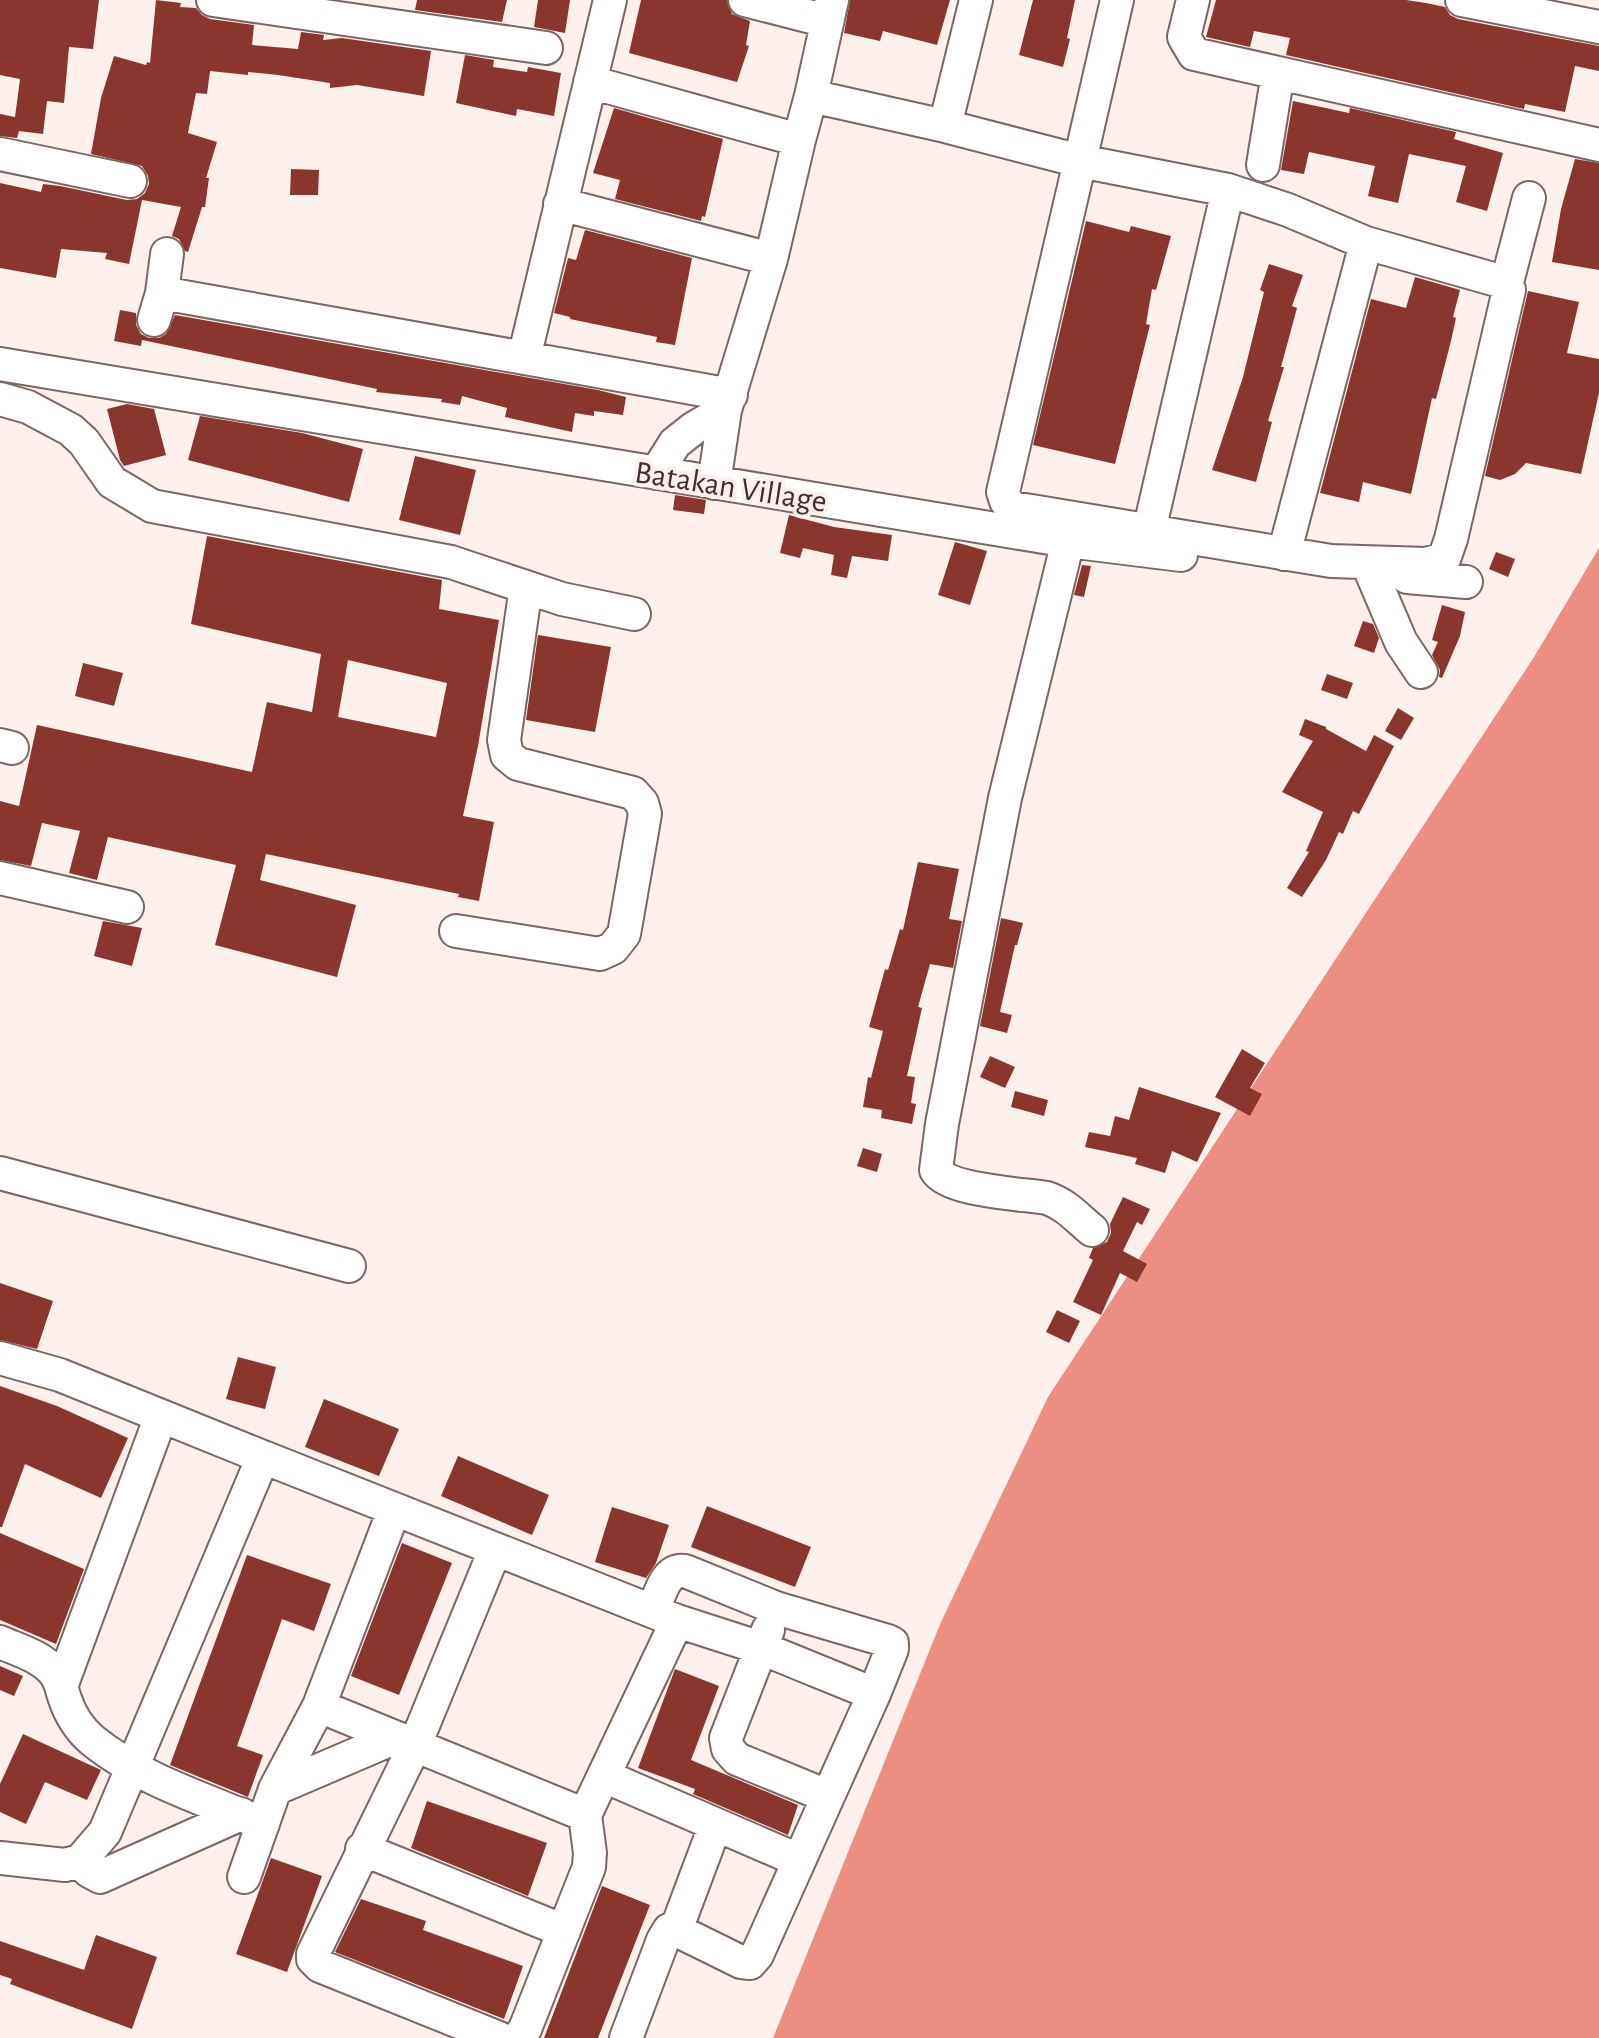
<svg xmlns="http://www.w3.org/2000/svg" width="1599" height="2038" font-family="'Alegreya Sans',sans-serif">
  <rect width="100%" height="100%" fill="#fff0ee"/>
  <!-- water -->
  <path fill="#ec8e82" d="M1599,548V2038H773L941,1622L1048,1397L1534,657Z"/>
  <!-- building -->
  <path fill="#8a362e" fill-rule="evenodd" d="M0,0H99L93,49L69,47L64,103L47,101L43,134L19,131L17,138L0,136V114L15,117L20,79L0,75Z
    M156,0L181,3L180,7L196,8L202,15L210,19L254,25L252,45L298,49L301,32L324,35L323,40L342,38L431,51L424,96L357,85L330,88V83L278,75L248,72V75L210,71L207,94L196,93L188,133L217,142L206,178H209L205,207H202L188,252L185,251L179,239L172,236L181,207L142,200L129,264L105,259L107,253L61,249L56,278L0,268V183L41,192L43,184L60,186L127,200L137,199L145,193L149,184L148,176L142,166L91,154L101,98L114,56L146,65L147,62L150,63Z
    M417,0H507L502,22L415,10Z
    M538,0H570L565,33L534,27Z
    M641,0H727L732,14L750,21L746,45L749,46L737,82L629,53Z
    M850,0H950L937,45L883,31L880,41L844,33Z
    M1033,0H1075L1067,38L1070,39L1063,67L1019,55Z
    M1216,0H1406L1426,3L1445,7L1450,15L1458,19L1599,46V71L1575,66L1565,112L1525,104L1524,109L1286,55L1290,38L1254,31L1250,47L1206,37Z
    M465,55L494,60L493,67L527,72L528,67L561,73L554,116L517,109L516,116L456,103Z
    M1293,101L1349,113L1350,108L1456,132L1454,139L1503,153L1487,211L1456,202L1466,166L1409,154L1398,203L1368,196L1375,166L1309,152L1304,174L1281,170Z
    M614,108L723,139L705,217L702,216L701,221L615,199L620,180L593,173Z
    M1575,159L1599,163V270L1552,262L1561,209Z
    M291,169L319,170L318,195H290Z
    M1086,221L1129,232L1131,226L1171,236L1156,290L1152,289L1146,324L1150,325L1115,464L1033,445Z
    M585,230L692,258L675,345L656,342L657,337L570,319V317L554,313L568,258L576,260Z
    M1269,264L1303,275L1292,306L1297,308L1281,367H1284L1268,421L1272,422L1256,482L1212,470L1243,377L1264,292L1260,290Z
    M1415,277L1460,290L1453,317L1456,318L1451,341L1436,399L1432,398L1411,494L1363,482L1359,502L1320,493L1371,299L1406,308Z
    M1528,291L1579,302L1567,353L1599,359V393L1581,474L1526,463L1515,474L1500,480L1485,476Z
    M120,310L136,313V325L141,334L149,338H159L166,334L175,315L598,390L626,397L623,415L594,411V416L575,413L572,432L505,417L507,408L462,396L460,405L441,402L442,399L376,392L377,389L142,340L141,346L114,341Z
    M127,404L154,409L166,455L124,466L120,460L107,409Z
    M200,416L302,433L363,449L349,502L188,460Z
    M415,456L476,470L460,535L399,520Z
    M675,495L706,500L704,514L673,510Z
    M789,515L834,527L892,535L888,561L852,556L847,578L831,575L834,555L803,548L800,558L780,553Z
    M207,536L442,580L439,609L499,620L478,746L463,816L494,822L479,901L458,897L459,894L266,854L260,880L356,905L337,977L215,945L236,865L108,837L97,880L69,873L80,831L42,823L31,866L0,860V801L19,806L37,725L252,772L267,702L312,712L321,654L191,624ZM348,660L447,683L436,737L338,717Z
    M955,542L987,551L970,605L938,595Z
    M1496,552L1515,559L1508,577L1489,569Z
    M1082,565L1091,566L1084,597L1074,595Z
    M1442,605L1465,612L1460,636L1442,678L1439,677L1440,670L1432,655L1438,642L1432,640Z
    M1363,621L1373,624L1379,638L1374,653L1354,646Z
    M538,635L611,647L595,732L526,720Z
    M83,663L123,673L114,706L75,696Z
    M1327,674L1353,683L1347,699L1321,690Z
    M1398,708L1414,718L1401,740L1385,731Z
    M1305,719L1326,727V729L1366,751L1374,735L1394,746L1359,814L1353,811L1343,834L1339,832L1326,860L1302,897L1287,888L1309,852L1306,851L1323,812L1282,792L1313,741L1299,735Z
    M918,862L959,869L949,919L962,921L953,968L930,964L918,1007L922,1008L907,1076L915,1077L911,1103L916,1104L912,1124L881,1118L882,1110L863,1107L868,1077L871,1078L883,1031L869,1027L885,969L888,970L900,929L903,930Z
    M1001,918L1023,923L1017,945H1015L1000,1012L1012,1015L1007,1033L980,1026Z
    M103,921L142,928L132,966L94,956Z
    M1242,1049L1265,1063L1250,1088L1262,1094L1250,1116L1215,1097Z
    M990,1056L1015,1067L1005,1088L980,1077Z
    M1139,1087L1221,1113L1197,1162L1172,1151L1165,1173L1135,1164L1137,1158L1085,1147L1089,1132L1110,1136L1115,1116L1129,1120Z
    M1015,1091L1048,1100L1044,1116L1011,1107Z
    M863,1148L882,1154L877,1172L857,1166Z
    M1123,1197L1150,1209L1142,1225L1137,1222L1123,1251L1147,1264L1137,1282L1120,1273L1101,1315L1073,1302L1093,1260L1089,1258L1093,1248L1107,1242L1111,1233L1110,1224Z
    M0,1283L53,1301L37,1349L0,1340Z
    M1057,1310L1080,1321L1069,1343L1046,1332Z
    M238,1357L276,1367L265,1409L226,1399Z
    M0,1386L57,1406L128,1438L101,1498L25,1464L2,1527H0Z
    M324,1399L399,1429L379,1476L305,1447Z
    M458,1456L549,1495L532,1535L441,1496Z
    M707,1506L811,1547L795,1587L691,1547Z
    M612,1507L669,1525L656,1563L646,1578L595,1562Z
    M0,1533L84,1569L56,1644L0,1620Z
    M402,1543L452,1563L399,1695L351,1676Z
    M247,1555L331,1584L314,1631L282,1619L237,1746L263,1755L248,1797L170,1765Z
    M0,1666L23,1676L14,1696L0,1690Z
    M675,1669L719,1686L691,1760L798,1805L788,1835L693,1794L695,1789L638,1768Z
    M23,1734L101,1770L87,1800L45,1782L26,1824L0,1812V1784Z
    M427,1801L547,1843L528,1896L411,1848Z
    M271,1858L322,1876L287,1972L236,1954Z
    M602,1886L650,1905L598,2038H544Z
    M361,1899L426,1921L423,1930L523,1966L504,2019L335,1952Z
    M96,1935L157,1957L132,2029L10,1984L12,1979L0,1975V1941L84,1970Z"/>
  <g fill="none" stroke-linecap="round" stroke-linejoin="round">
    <!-- minor casing -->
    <g stroke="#7a6662" stroke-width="36">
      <path id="minor" d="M213,0L546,48
        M745,0L827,21
        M832,0L811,96L945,126
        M976,0L945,126L1080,161L1003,492L1006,501L1013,508L1134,528
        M1117,0L1080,161L1228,190L1288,210L1366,243L1500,281L1509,290L1451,539L1444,559L1426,564L1331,561L1149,531L1228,190
        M1193,0L1184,37L1194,54L1599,145
        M1462,0L1599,27
        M590,82L799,140L811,96
        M0,154L130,181
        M1263,165L1278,73
        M560,204L771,259
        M167,254L162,293L731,395
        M1506,286L1529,198
        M154,320L162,293
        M524,358L610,0
        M0,364L1068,541L1181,555
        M0,399L28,407L71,430L84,442L112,482L152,506L451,562L562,599L634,614
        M656,473L675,443L694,428L725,410
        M714,483L725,410L771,259L799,140
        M1068,541L1005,798L942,1124L936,1170C948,1191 1023,1194 1047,1198C1067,1205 1076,1217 1092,1230
        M1284,554L1366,243
        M1372,574L1401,642L1421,672
        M1407,577L1466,582
        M0,745L12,748
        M0,878L127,907
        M456,931L600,954L613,948L624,934L645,814L642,803L633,793L518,764L507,755L504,740L526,587
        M0,1173L349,1266
        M0,1358L60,1375L263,1457L105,1832L80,1861L65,1865L0,1858
        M263,1457L677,1621L761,1648L874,1694L892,1649V1643L888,1641L776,1608L685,1571C665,1568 660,1595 653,1611
        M495,1550L415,1745L313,1954V1959L320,1966L499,2038
        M768,1630L726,1738L728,1749L737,1759L827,1796
        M0,1642C18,1650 40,1656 53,1671C61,1680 61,1688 65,1699C70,1714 80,1730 92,1740C141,1780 205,1799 263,1824
        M62,1684L161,1416
        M319,1706L394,1510
        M604,1776L798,1860
        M275,1789L394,1738
        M362,1849L564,1931
        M80,1861L89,1871L100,1877L241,1814
        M244,1877L275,1789L319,1706L585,1815L677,1621
        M676,1930L715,1826
        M518,2038L525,2029L589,1867L590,1853L585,1815
        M626,2038L663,1940L669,1930H676L741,1962L750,1963L757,1955L874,1694"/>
    </g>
    <!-- minor -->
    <use href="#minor" stroke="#fff" stroke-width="32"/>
  </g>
  <g text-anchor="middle" stroke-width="8" stroke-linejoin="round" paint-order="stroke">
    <!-- street labels -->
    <g font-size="32" fill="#3a3130" stroke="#fff0ee">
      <text transform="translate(731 486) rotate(9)" y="11">Batakan Village</text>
    </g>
  </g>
</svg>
